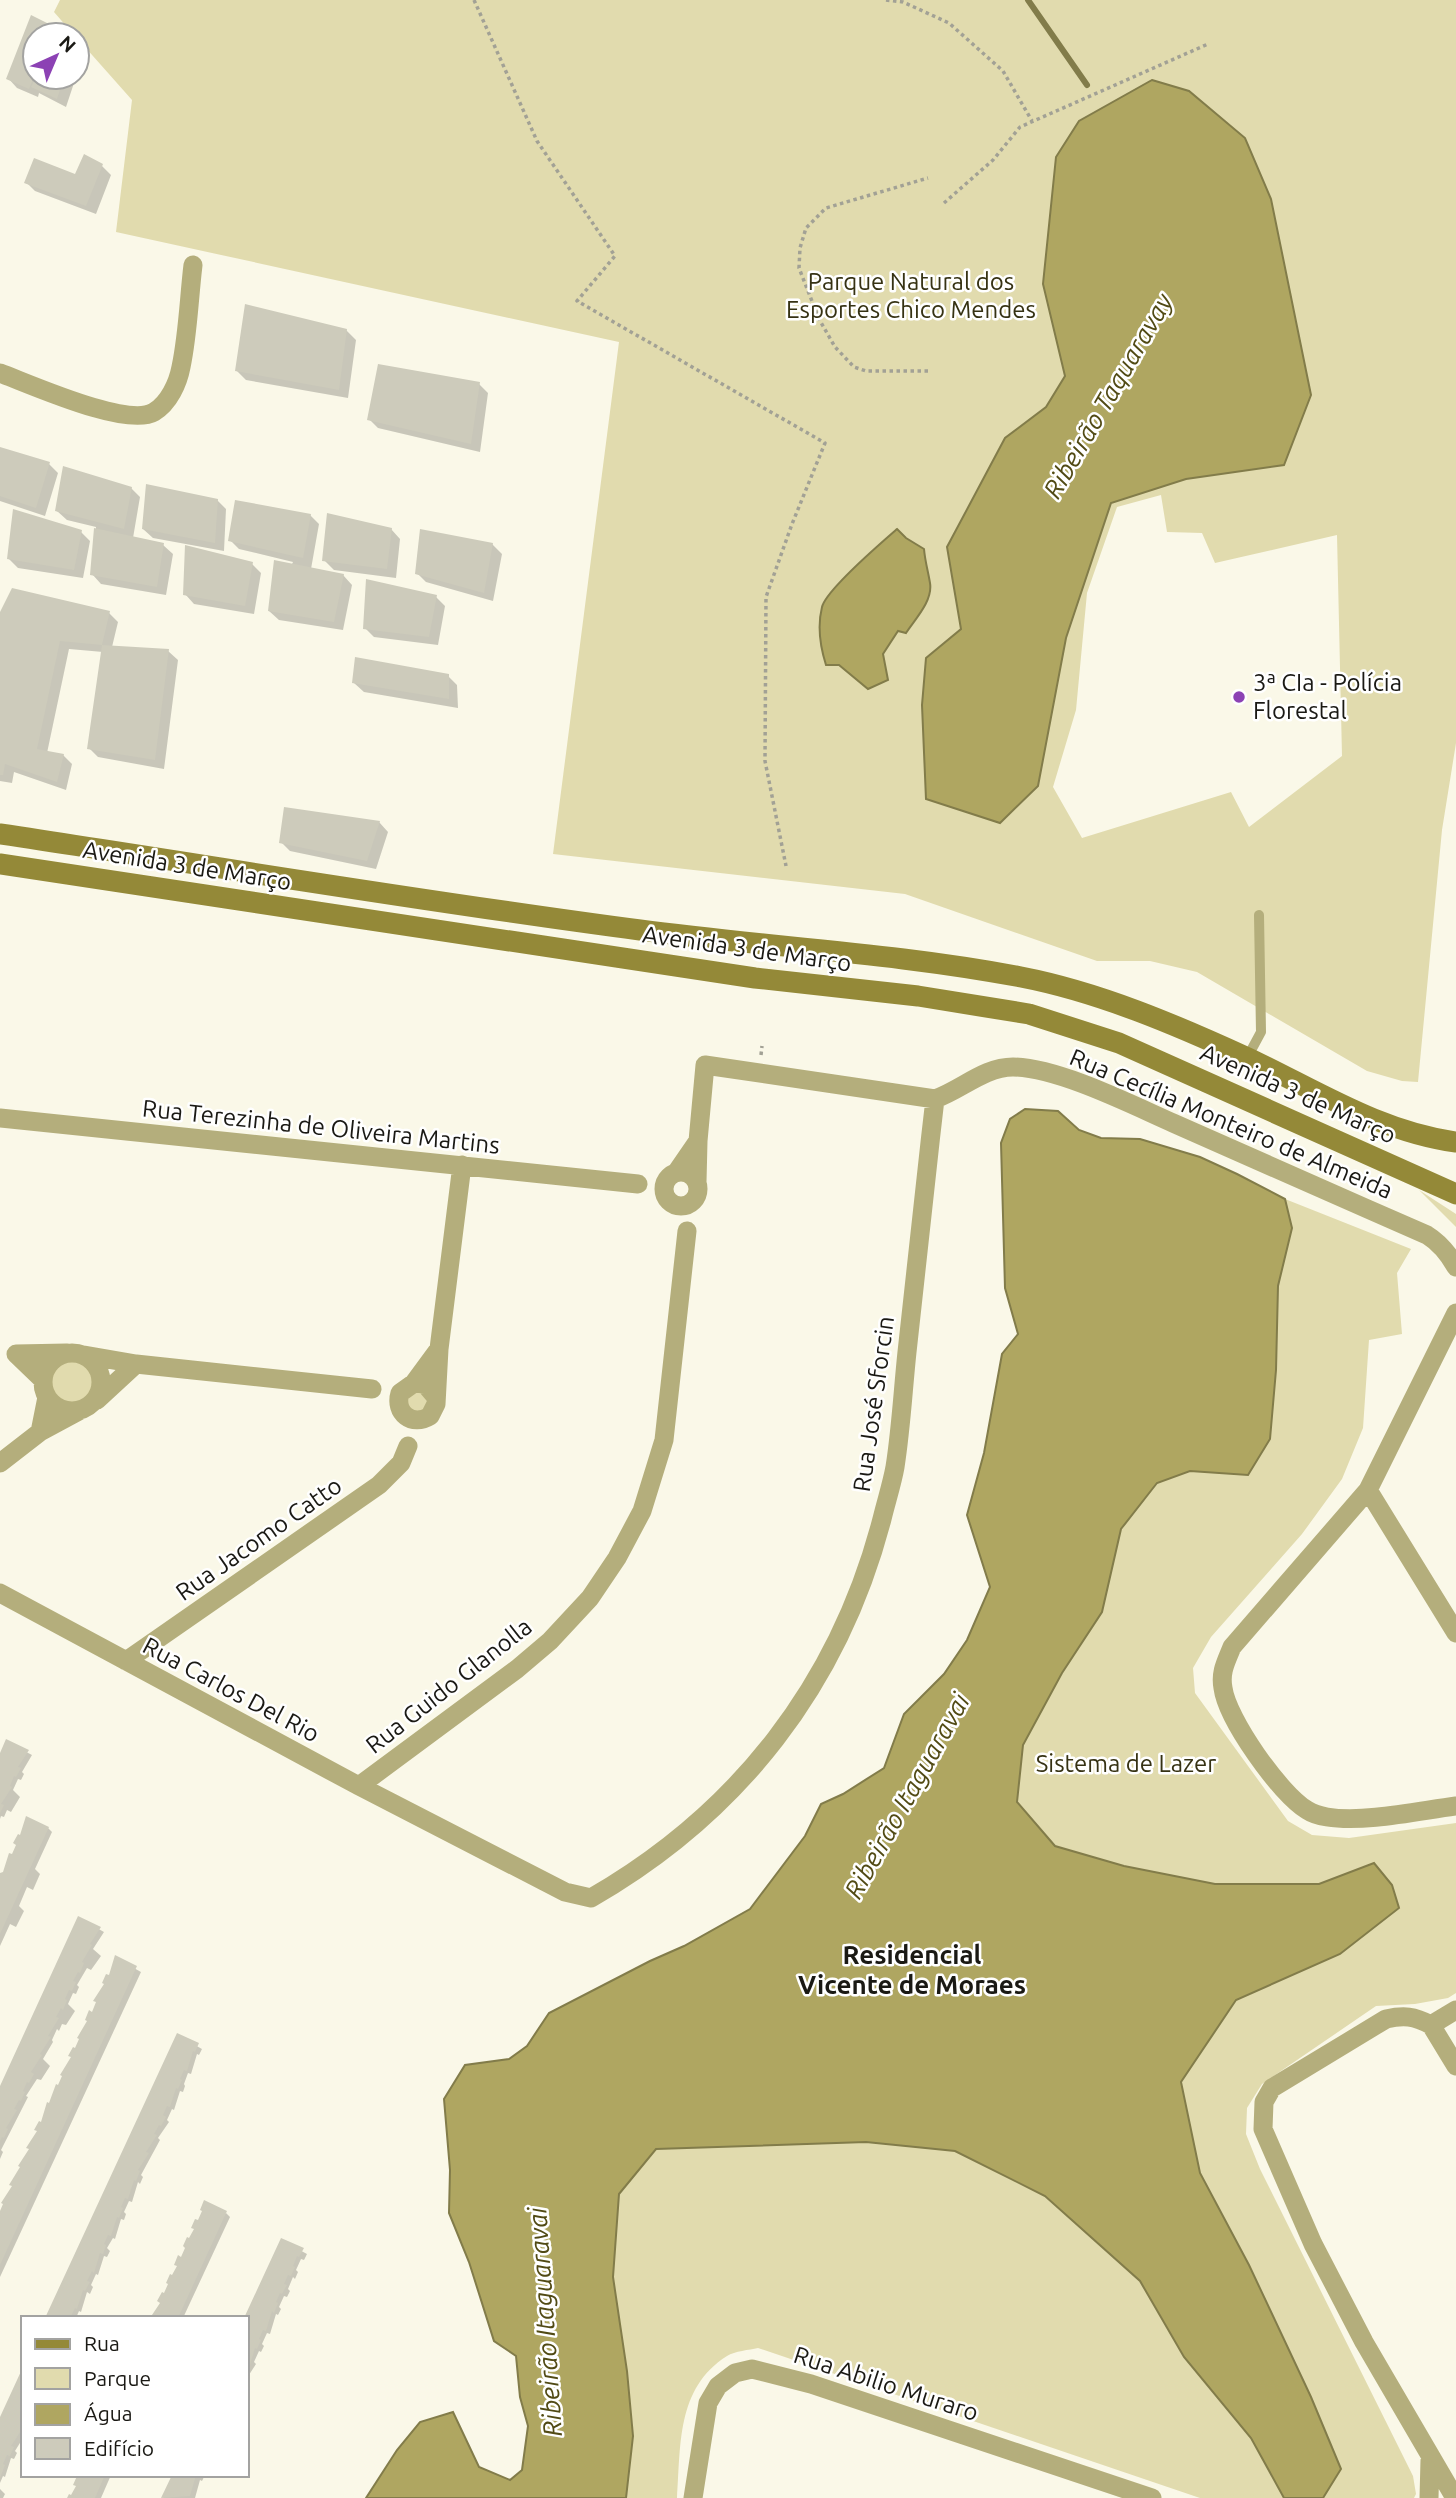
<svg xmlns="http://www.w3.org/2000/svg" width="1456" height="2498" font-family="Ubuntu,sans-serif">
  <rect width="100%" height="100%" fill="#faf8e8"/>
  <!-- green -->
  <path fill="#e1dbae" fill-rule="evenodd" d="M60,0H1456V743L1442,830L1418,1082L1402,1081L1367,1071L1197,972L1150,961H1097L905,894L553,854L619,342L116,232L132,100L77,38V35H74L54,12ZM1161,495L1167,532L1202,533L1215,563L1337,535L1342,756L1249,827L1231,792L1082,838L1053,787L1076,710L1087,593L1117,507Z
    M1419,1190L1456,1214V1227Z
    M1285,1199L1411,1249L1397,1273L1402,1334L1369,1340L1363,1428L1342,1479L1302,1534L1211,1637L1193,1668L1195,1693L1288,1821L1312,1835L1349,1838L1456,1823V1993L1448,1998L1415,2004L1376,2006L1262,2084L1247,2108L1246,2134L1260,2169L1413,2476L1416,2494L1414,2498H1323L1341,2469L1249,2265L1200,2173L1181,2082L1236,2000L1340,1954L1399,1908L1374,1863L1319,1884H1216L1124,1866L1055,1846L1017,1802L1023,1745L1062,1673L1102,1612L1121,1529L1157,1483L1190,1471L1248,1475L1270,1439L1276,1370L1278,1286L1292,1228Z
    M48 1382a24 24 0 1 1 48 0a24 24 0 1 1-48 0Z
    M424,1389L430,1408L410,1415L404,1395Z
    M866,2142L955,2151L1045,2196L1140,2281L1184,2357L1251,2438L1284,2498H1200L758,2348C749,2350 735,2351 727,2356C676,2388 681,2446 677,2498H625L633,2431L627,2371L613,2277L619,2194L656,2149Z"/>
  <!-- water -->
  <path fill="#afa661" stroke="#827c4a" stroke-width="2" d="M1152,80L1189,91L1245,138L1271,199L1311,395L1284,465L1186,479L1111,503L1066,638L1038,786L1000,823L926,799L922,705L926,658L961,629L947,547L1005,438L1046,407L1065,376L1043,284L1056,157L1079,121Z
    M897,529L906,538L924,549C925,561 928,571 930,583C933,601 915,619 906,633L898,631L883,654L888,680L868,689L839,665H826C820,646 817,627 822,607C826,590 882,542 897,529Z
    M1025,1109L1058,1111L1079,1130L1101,1138L1140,1139L1200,1157L1237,1174L1285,1199L1292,1228L1278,1286L1276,1370L1270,1439L1248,1475L1190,1471L1157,1483L1121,1529L1102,1612L1062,1673L1023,1745L1017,1802L1055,1846L1124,1866L1215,1884H1319L1374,1863L1392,1885L1399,1908L1340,1954L1236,2000L1181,2082L1200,2173L1249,2265L1311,2397L1341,2469L1323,2498H1284L1251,2438L1184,2357L1140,2281L1045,2196L955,2151L866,2142L656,2149L619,2194L613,2277L627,2371L633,2436L626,2498H366L397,2450L420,2422L453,2412L479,2467L510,2480L522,2470L528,2426L520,2397L516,2356L494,2341L469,2262L449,2213L450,2170L444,2099L465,2065L509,2059L527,2046L549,2013L650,1961L684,1946L750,1909L805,1836L821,1804L843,1794L884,1768L904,1714L944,1674L967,1640L990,1587L967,1515L984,1453L1002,1354L1018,1334L1005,1288L1001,1143L1010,1119Z"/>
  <!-- shadow -->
  <path fill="#0003" d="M32,17L54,29L60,35H35V77H76L66,107L39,93L38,97L17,88L8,78Z
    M77,55L82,60L77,75Z
    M102,166L111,175L96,214L35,191L26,182L76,177Z
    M346,330L356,340L348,398L246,380L237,371Z
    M479,384L488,393L480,452L378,428L369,419Z
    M0,449L49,464L58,473L45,516L0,501Z
    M131,488L140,497L133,538L163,545L173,554L166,595L101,584L92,574L96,527L67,520L57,511Z
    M217,500L226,509L224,551L153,538L143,529Z
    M310,515L319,524L311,569L343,575L352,585L343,630L279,620L269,611L293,562L239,549L230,540Z
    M391,529L400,539L396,578L334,570L324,560Z
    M81,532L90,541L83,578L18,568L9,559Z
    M492,544L502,554L493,601L426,582L417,573Z
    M252,564L261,573L254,614L194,604L185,594Z
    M436,597L445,606L438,645L374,637L365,628Z
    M109,613L118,622L112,647L168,651L178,660L164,769L98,757L89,748L103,652L69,649L47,753L63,755L72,764L66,790L14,772L12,783L0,781V616Z
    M448,676L457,685L458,708L364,692L354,683Z
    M379,822L388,832L376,869L290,851L281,842Z
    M7,1742L32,1755L22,1772L24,1774L21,1780L18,1779L13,1790L20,1797L11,1812L7,1810L4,1817L1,1816L0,1819V1757Z
    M48,1828L52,1832L35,1869L40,1874L33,1890L27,1887L19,1906L24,1911L16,1927L10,1924L0,1946V1877Z
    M79,1918L104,1932L93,1949L101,1956L91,1970L87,1968L77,1985L79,1987L76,1994L73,1993L68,2004L75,2011L66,2025L62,2024L59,2031L57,2029L52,2040L53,2042L43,2059L50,2066L41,2080L37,2079L26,2096L28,2097L1,2150L3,2152L0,2159V2090Z
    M116,1958L141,1972L0,2277V2215L110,1977Z
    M177,2035L202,2049L199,2055L197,2054L191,2074L188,2073L184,2084L185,2086L183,2092L180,2091L174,2110L172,2109L167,2120L169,2122L158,2138L160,2140L141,2175L143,2177L140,2184L138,2182L132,2202L129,2201L124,2212L126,2214L124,2220L121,2219L115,2239L113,2238L107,2248L110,2251L107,2257L104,2256L98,2275L96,2274L91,2285L93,2287L90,2294L87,2292L81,2312L79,2311L76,2318H47Z
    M226,2213L230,2217L183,2318H152L156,2314L182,2259Z
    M281,2240L307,2254L304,2260L301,2259L296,2270L298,2272L295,2279L293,2277L288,2289L290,2291L287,2297L284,2296L279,2307L281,2309L278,2315L276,2314L270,2334L267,2333L262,2344L264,2346L261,2352L259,2351L254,2362L256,2364L247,2378V2318Z
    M23,2371V2438L15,2451L17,2453L14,2459L11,2458L5,2477L3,2476L0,2483V2421Z
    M83,2475H111L101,2498H69L72,2497Z
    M174,2475H205L202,2481L200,2480L195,2498H163Z
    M0,2489L5,2494L3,2498H0Z"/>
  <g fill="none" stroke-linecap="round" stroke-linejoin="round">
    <!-- stream -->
    <path stroke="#827c4a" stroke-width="6" d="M1028,0L1087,85"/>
  </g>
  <!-- building -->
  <path fill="#cdcbbb" d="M31,15L55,27L52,35H35V74L29,89L6,79Z
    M36,77H64L57,99L31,87Z
    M84,154L103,164L86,206L24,183L34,158L75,174Z
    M245,304L347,329L339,390L235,371Z
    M378,364L480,382L471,444L367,420Z
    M0,447L50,462L36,508L0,496Z
    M63,466L132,487L124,529L55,511Z
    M146,484L218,499L215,543L142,529Z
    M235,500L311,514L303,558L228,541Z
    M13,509L82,530L74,570L7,559Z
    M327,513L392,528L387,569L322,561Z
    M94,528L164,543L157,587L90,575Z
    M420,529L493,543L484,593L415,574Z
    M185,545L253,562L245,606L183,595Z
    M274,560L344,574L334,622L268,611Z
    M366,579L437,595L429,637L363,629Z
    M12,588L110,611L102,645L60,641L37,749L64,754L57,782L5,764L3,775H0V612Z
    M102,645L169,649L155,760L87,749Z
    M355,657L449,674V699L352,683Z
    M284,807L380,821L367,861L279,843Z
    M6,1739L29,1750L18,1767L21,1768L16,1777L14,1776L10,1786L12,1787L1,1804L4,1805L0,1813V1753Z
    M26,1816L49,1827L0,1934V1873L3,1872L9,1853L12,1854L16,1845L13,1843L18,1834L20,1835Z
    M78,1916L101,1927L90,1944L92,1945L82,1962L84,1963L80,1973L78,1972L73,1981L76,1982L72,1991L69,1990L65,1999L67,2000L63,2010L61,2008L56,2017L59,2018L48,2036L51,2037L40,2054L42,2055L31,2072L34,2074L29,2083L27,2082L23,2091L25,2092L21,2101L19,2100L14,2109L17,2110L6,2128L8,2129L4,2138L2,2137L0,2141V2086Z
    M115,1955L137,1966L0,2265V2211L3,2204L1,2203L12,2186L9,2185L20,2167L18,2166L29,2149L26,2148L37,2131L34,2130L39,2121L41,2122L47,2102L49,2103L56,2084L58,2085L62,2076L60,2075L71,2057L68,2056L73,2047L75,2048L79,2039L77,2038L87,2021L85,2020L89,2010L92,2012L96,2002L93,2001L104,1984L102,1983L106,1974L109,1975Z
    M177,2033L199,2043L195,2052L193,2051L187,2071L184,2070L180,2079L182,2080L178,2089L176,2088L170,2107L167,2106L163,2115L166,2117L161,2126L159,2125L154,2134L157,2135L146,2152L149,2153L138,2170L140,2171L136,2181L134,2180L128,2199L125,2198L121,2207L123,2208L119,2218L117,2217L111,2236L108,2235L104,2244L106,2245L103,2254L100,2253L94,2273L92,2271L87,2281L90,2282L85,2291L83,2290L77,2309L75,2308L70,2318H45Z
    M204,2200L227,2211L178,2318H150L160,2303L157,2301L162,2292L164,2293L168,2284L166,2283L170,2274L172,2275L177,2266L174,2265L178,2255L181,2257L185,2248L183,2246L187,2237L189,2238L194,2229L191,2228L195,2219L198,2220L202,2211L200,2210Z
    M281,2238L304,2248L299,2257L297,2256L293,2266L295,2267L291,2276L288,2275L284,2284L287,2285L282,2294L280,2293L276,2302L278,2303L274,2313L272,2311L266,2331L263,2330L259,2339L261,2340L257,2349L255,2348L249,2368L247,2367V2318H244Z
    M23,2367V2421L20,2428L22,2429L11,2446L14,2447L10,2456L7,2455L3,2464L5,2465L0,2478V2417Z
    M81,2475H105L95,2498H67L69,2494L71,2495L76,2486L73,2485L77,2476Z
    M172,2475H196L190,2496L161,2498Z"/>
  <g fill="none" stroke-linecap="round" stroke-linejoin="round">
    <!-- path -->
    <path stroke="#a2a195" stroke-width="3.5" stroke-dasharray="3.5 3.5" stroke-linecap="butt" d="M474,0L537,141L615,256L577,301L825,443L792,524L766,597L765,761L786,866
      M886,0L903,2L949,23L1003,71L1032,121
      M944,203L993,160L1020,127L1208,44
      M928,371H866L854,367L835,347L819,319L799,268L800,248L806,228L826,208L928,178
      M761,1055L762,1046"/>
    <!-- service -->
    <path stroke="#b4ae7c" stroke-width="10" d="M1247,1058L1261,1032L1259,915"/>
    <!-- minor -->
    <path stroke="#b4ae7c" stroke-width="19" d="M0,373C30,384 127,428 154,412C169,403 178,383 181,367C188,334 189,298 193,265
      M0,1118L638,1184
      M698,1141L705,1065L935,1099C961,1090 984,1067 1013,1067C1059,1068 1130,1104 1173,1123C1257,1160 1342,1198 1427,1235C1440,1243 1448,1253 1456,1267
      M664 1189a17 17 0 1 1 34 0a17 17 0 1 1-34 0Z
      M676,1173L698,1141L697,1182
      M1456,1313L1368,1490L1232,1647C1226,1662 1220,1672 1223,1688C1227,1719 1280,1794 1307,1810C1313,1814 1321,1816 1327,1817C1364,1823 1418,1811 1456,1806
      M439,1349L462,1165
      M43 1382a29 29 0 1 1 58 0a29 29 0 1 1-58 0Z
      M84,1355L136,1364L97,1400
      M136,1364L372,1389
      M43,1380L16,1354L67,1353
      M414,1383L439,1349L436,1404L430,1416C412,1427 394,1413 400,1393L414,1383L425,1384L436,1397
      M47,1397L40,1432L79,1411
      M0,1463L40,1432
      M1368,1490L1456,1633
      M0,1593L359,1786L565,1892L591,1898C739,1813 839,1684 882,1519C886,1502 892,1484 895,1467C901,1429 903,1390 907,1352C917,1267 925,1183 935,1099
      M126,1661L379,1485L401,1463L408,1446
      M359,1786L517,1669L550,1641L590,1598L617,1558L642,1511L664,1440L687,1231
      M1431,2025C1414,2016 1404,2015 1386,2019L1272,2088L1264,2102L1263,2129L1313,2244L1364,2342L1455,2498
      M1431,2025L1456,2066
      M1431,2025L1456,2010
      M693,2498L708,2403L718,2386L735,2373L752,2369L811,2384L1152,2498
      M1429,2498L1430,2460"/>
    <!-- secondary -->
    <path stroke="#948938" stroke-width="21" d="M0,834C213,866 426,902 640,930C767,947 896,953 1021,977C1099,992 1176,1025 1248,1058C1316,1090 1380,1132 1456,1142
      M0,864L755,978L918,996L1029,1014L1119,1043L1456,1194"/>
  </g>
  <!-- markers -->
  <circle fill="#8c42b4" stroke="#fff" stroke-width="2.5" cx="1239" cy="697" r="7"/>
  <g text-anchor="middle" stroke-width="5" stroke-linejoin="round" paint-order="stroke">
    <!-- park labels -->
    <g font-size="24" fill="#363213" stroke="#fff">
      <text x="911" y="290">Parque Natural dos<tspan x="911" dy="28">Esportes Chico Mendes</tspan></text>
      <text x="1126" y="1772">Sistema de Lazer</text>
    </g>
    <!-- poi labels -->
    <g font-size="24" fill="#1a1914" stroke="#fff" text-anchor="start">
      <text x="1253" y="691">3ª CIa - Polícia<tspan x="1253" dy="28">Florestal</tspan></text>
    </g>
    <!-- street labels -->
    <g font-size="24" fill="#1a1914" stroke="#fff">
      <text transform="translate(187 866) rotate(9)" y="8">Avenida 3 de Março</text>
      <text transform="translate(747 949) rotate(8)" y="8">Avenida 3 de Março</text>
      <text transform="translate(1298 1094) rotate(24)" y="8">Avenida 3 de Março</text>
      <text transform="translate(1231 1124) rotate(23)" y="8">Rua Cecília Monteiro de Almeida</text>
      <text transform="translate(321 1127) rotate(6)" y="8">Rua Terezinha de Oliveira Martins</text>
      <text transform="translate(874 1404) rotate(-82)" y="8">Rua José Sforcin</text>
      <text transform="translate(259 1539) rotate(-35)" y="8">Rua Jacomo Catto</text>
      <text transform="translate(449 1686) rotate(-38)" y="8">Rua Guido Glanolla</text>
      <text transform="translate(231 1690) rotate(28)" y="8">Rua Carlos Del Rio</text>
      <text transform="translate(886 2384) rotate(18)" y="8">Rua Abilio Muraro</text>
    </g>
    <!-- water labels -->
    <g font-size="26" font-style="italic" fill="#514a14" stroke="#fff">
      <text transform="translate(1108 396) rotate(-60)" y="9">Ribeirão Taquaravay</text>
      <text transform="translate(907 1796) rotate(-61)" y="9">Ribeirão Itaguaravai</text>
      <text transform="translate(545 2322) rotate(-94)" y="9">Ribeirão Itaguaravai</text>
    </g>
    <!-- neighbourhood labels -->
    <g font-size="26" font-weight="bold" fill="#1a1914" stroke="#fff">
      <text x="912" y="1964">Residencial<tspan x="912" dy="30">Vicente de Moraes</tspan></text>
    </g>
  </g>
  <!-- legend -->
  <rect x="21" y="2316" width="228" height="161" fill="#ffffff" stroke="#a3a3a1" stroke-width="2"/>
  <rect x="35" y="2339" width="35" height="10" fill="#948938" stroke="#a3a3a1" stroke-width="2"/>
  <text x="84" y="2351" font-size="21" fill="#1a1914">Rua</text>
  <rect x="35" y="2368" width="35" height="21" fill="#e1dbae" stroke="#a3a3a1" stroke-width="2"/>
  <text x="84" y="2386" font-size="21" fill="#1a1914">Parque</text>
  <rect x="35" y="2404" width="35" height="21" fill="#afa661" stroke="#a3a3a1" stroke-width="2"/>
  <text x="84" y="2421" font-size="21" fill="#1a1914">Água</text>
  <rect x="35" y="2438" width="35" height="21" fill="#cdcbbb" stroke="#a3a3a1" stroke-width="2"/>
  <text x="84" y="2456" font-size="21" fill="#1a1914">Edifício</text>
  <!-- north arrow -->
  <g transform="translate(56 56) rotate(44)"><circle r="33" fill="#ffffff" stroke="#a3a3a1" stroke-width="2"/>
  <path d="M0-5L12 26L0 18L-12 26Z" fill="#8c42b4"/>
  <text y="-10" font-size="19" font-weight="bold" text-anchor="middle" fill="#1a1914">N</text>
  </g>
</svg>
